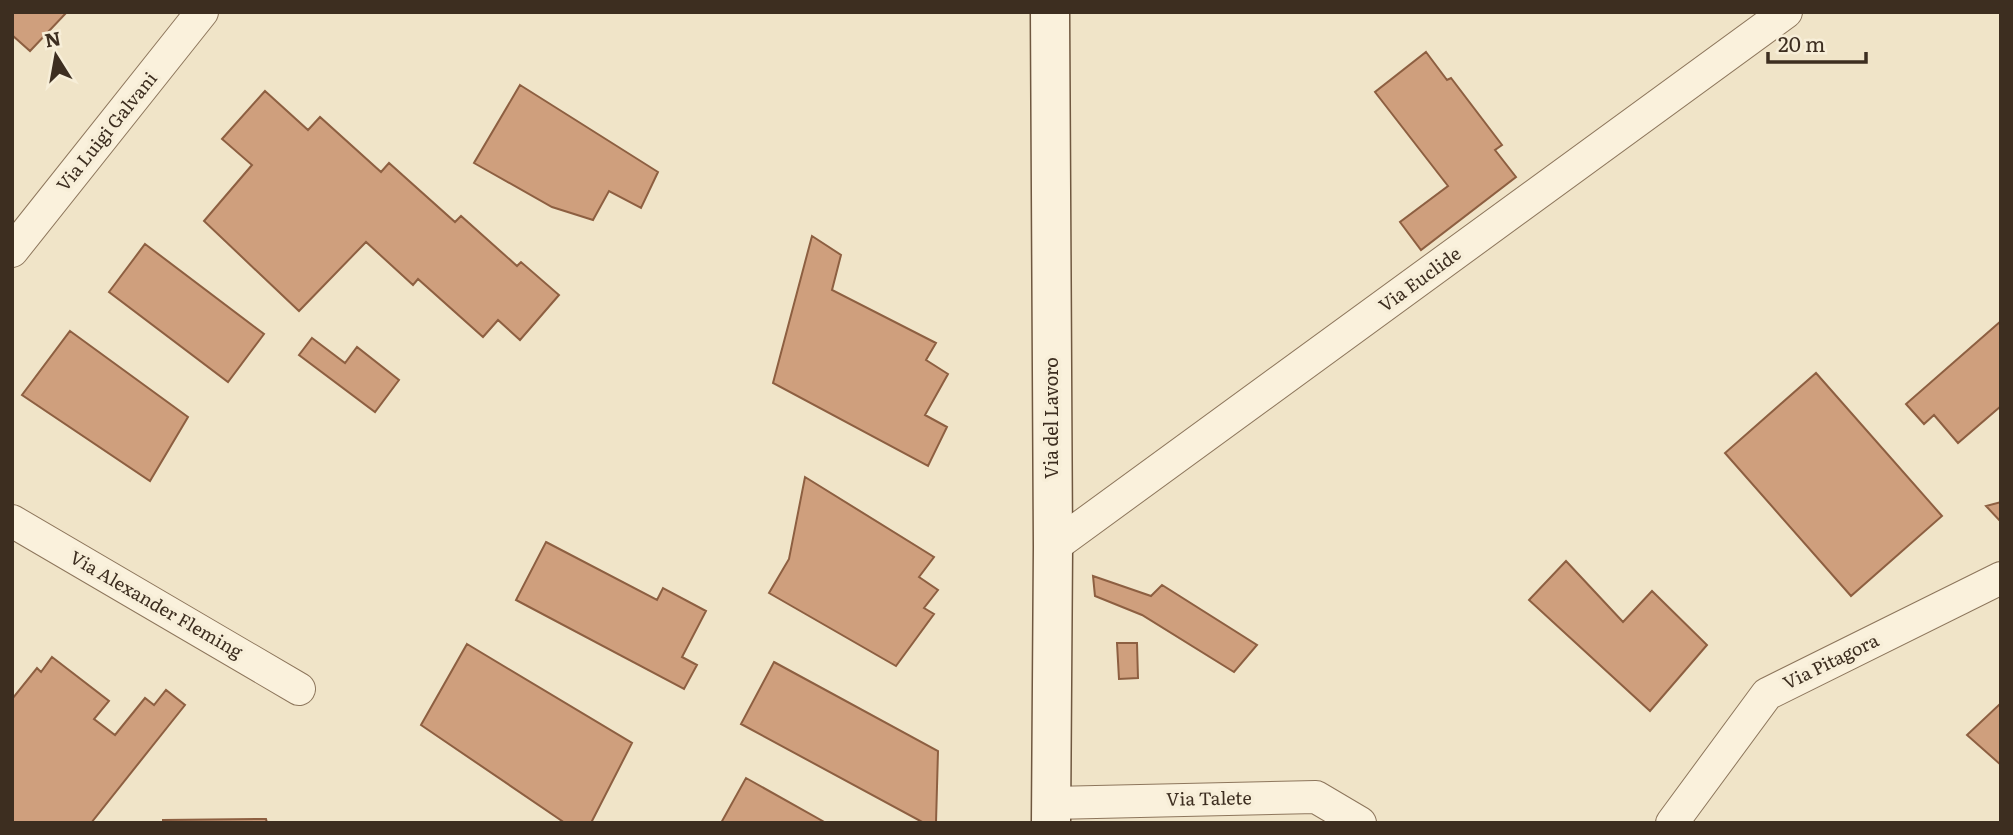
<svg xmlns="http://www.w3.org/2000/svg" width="2013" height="835" font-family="Literata,serif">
  <rect width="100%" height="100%" fill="#f0e4c8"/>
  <!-- building -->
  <path fill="#cf9f7d" stroke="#8d5f41" stroke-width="2" d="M12,12H67L30,51L12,35Z
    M1426,52L1447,80L1451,78L1502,145L1495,150L1516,177L1421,250L1400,222L1448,186L1375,92Z
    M520,85L658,172L641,208L609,191L593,220L552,207L474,163Z
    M265,91L308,130L320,117L381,172L389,163L455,222L461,216L517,266L521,262L559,295L520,340L498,320L483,337L418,279L413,285L366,242L299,311L204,221L252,165L222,139Z
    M812,236L841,255L832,290L936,343L926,360L948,374L925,415L947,427L928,466L773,383Z
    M145,244L264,334L228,382L109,292Z
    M2001,321V406L1958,443L1934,415L1924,424L1906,404Z
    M70,331L188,417L150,481L22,395Z
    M312,338L345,363L357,347L399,380L375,412L299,355Z
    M1816,373L1942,516L1851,596L1725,453Z
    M805,477L934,557L919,577L938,590L924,608L934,614L896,666L769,593L789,559Z
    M2001,502V522L1986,506Z
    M546,542L657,600L663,588L706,611L682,657L697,665L684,689L516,600Z
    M1566,561L1623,622L1652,591L1707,645L1650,711L1529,600Z
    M1093,576L1151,596L1162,585L1257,645L1234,672L1142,615L1095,596Z
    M1117,643H1137L1138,678L1119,679Z
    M467,644L632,743L591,823H565L421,725Z
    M52,657L109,701L94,719L115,735L145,698L154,705L166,690L185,705L91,823H12V699L37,668L41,672Z
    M774,662L938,751L936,823H924L741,724Z
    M2001,703V765L1967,735Z
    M746,778L826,823H721Z
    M266,819L267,823H163V820Z"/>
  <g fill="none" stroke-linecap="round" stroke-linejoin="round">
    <!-- minor casing -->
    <g stroke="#8d765c" stroke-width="34">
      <path id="minor" d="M12,251L202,12
        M12,521L299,689
        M1053,547L1786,12
        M1052,803L1316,797L1360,823
        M1672,823L1767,694L2001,578"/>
    </g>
    <!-- secondary casing -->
    <g stroke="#6f573f" stroke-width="41">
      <path id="secondary" d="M1050,12L1053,547L1051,823"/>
    </g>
    <!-- minor -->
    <use href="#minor" stroke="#faf1dc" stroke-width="32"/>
    <!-- secondary -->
    <use href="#secondary" stroke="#faf1dc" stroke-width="38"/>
  </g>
  <g text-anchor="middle" stroke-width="7" stroke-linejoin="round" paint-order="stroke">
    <!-- street labels -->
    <g font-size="18" fill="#3d2e20" stroke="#f7eed8">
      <text transform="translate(107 132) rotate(-51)" y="6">Via Luigi Galvani</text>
      <text transform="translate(1420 280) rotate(-36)" y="6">Via Euclide</text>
      <text transform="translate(1052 418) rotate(-90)" y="6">Via del Lavoro</text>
      <text transform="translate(156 605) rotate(30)" y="6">Via Alexander Fleming</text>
      <text transform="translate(1831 662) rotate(-26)" y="6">Via Pitagora</text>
      <text transform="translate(1209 799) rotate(-1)" y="6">Via Talete</text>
    </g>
  </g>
  <!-- border -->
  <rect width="2013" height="835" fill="none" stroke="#3d2e20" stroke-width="28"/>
  <!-- north arrow -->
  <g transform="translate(56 56) rotate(349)" stroke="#f7eed8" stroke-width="5" paint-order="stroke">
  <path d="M0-5L12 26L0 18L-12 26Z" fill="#3d2e20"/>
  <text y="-10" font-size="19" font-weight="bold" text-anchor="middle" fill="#3d2e20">N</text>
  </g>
  <!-- scale -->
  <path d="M1768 52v10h98v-10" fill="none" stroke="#3d2e20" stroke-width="3.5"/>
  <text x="1778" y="52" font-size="21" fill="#3d2e20" stroke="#f7eed8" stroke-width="5" paint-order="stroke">20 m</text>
</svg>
